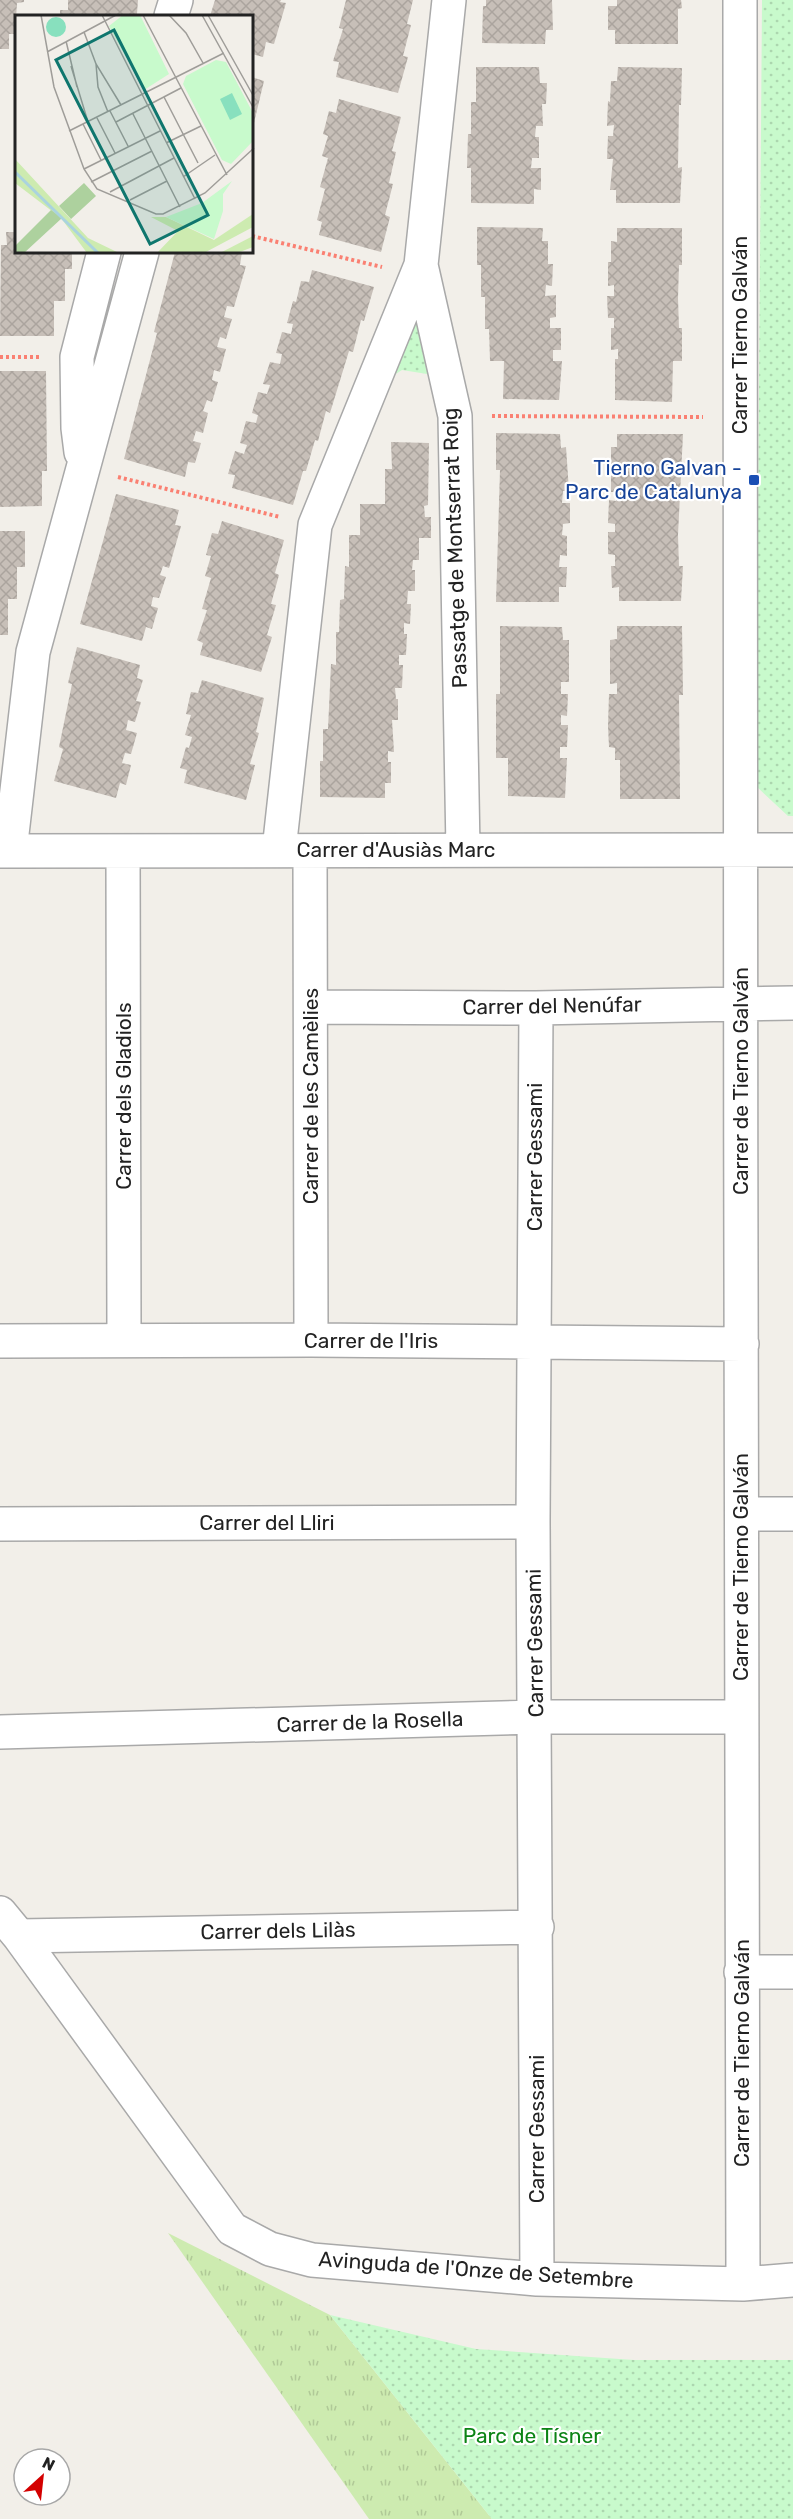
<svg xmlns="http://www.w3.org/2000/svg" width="793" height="2519" font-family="Rubik,sans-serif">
  <defs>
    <pattern id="grass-tufts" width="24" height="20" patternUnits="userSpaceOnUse" patternTransform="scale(1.5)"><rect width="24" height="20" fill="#cdebb0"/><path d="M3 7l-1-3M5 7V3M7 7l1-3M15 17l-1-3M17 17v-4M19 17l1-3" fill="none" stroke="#b0c997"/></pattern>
    <pattern id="park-dots" width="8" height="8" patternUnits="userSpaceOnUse" patternTransform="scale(1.5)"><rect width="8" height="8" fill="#c8facc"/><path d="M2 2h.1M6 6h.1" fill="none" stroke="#acd6af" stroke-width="1.8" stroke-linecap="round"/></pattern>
    <pattern id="building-cross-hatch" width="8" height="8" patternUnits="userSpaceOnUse" patternTransform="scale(1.5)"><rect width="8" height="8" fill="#c7bfb8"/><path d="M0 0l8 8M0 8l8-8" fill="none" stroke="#aba49e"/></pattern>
  </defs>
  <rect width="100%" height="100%" fill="#f2efe9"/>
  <!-- grass -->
  <path fill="url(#grass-tufts)" d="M168,2233L330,2315L492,2519H369Z"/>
  <!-- park -->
  <path fill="url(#park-dots)" d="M762,0H793V816H788L756,786Z
    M421,265L452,404L427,374L402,370L369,391Z
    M330,2315L476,2349L634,2360H793V2519H492Z"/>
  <!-- building -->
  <path fill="url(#building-cross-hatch)" d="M0,0H24V2L17,3L15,34H9V49H0Z
    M68,0H138L137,14H130V16H60V10H68Z
    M215,0H281L280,2L286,3L274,44L266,42L263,57L252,54V16H210Z
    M346,0H413L407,24L411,25L403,56L408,57L398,93L336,77L339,62L333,61L343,29L339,28Z
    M486,0H552L553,30H546L545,44L482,43L483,6H486Z
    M617,0H681L682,8L678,9V44H615V30H608V6H617Z
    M476,67H539L540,83H547L546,104H542L543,126H536L535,137H539V158H532L531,168H541V190L534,189V204L471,203V168H467L468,134H471V102H476Z
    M618,67L682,68L681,105H679L678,168L682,167L680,203H616V190H610L613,159H607L608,136H613L614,125L607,126L608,101L610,102L611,81H617Z
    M252,77L264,81L253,127H252Z
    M339,99L401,117L392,151L396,152L389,183L393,184L385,215L390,217L381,252L319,235L322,222L317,220L325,189L320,187L328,158L322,156L328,136L323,134L329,111L336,113Z
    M477,227L543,228L542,241H548V264H553L552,286L546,285L545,296L556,295V317L550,318V328H561V350H553V361H562L559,400L503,399L504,361H490L489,329H485V297H481V265H477Z
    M617,228H682V265H679L678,298L679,328H682V361H673L672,402L615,400V359H618V349L611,350V328H614V318H608L607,296H614V285L608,286V262H611V241L617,242Z
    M6,232H16V252H72V269H65V301H54V336H0L1,245H7Z
    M175,252H242L240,265L246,266L234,307L227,306L224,317L232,319L226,339L220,337L217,347L226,349L220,372L214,370L212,380L218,382L212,402L207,400L203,411L208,413L203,433L196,431L193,441L201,443L195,463L188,462L185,477L124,459L157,333L154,332Z
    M312,270L374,287L364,321L361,320L353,352L349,351L330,413L326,411L318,441L315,440L306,471H303L293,505L232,488L235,475L228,474L235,451L244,454L247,445L240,443L246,421L256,423L258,415L252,413L258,392L267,394L270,385L263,384L270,362L280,364L282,354L276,353L282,332L291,334L293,324L287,323L293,301L296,302L301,281L309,282Z
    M0,371H46L47,471H42V506L0,507Z
    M496,433L560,434L561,448L566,447L569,491H563L562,503H570V523L563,524L562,535L567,536V556L560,555L559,567H567L566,587H559V602H496L500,470H496Z
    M617,434H683L678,535L679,566H683L681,601H619V587L612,588L611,566H615V555L608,554V532H615V524L608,523L609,500L616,501L617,492H611V447H617Z
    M391,442L429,443L428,505L424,506L425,517H431V538H419V560H413L412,570H415V591H408L407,604H411L410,624L404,623V634H407L406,655H399V665H403L402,688H395L396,699H398V720H392L394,752L388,751V762H391V783H385V798L320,797V761H323V729H328L331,664L336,665V632H339L340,600L344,599L345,566L349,567V535H360V504H385V469H392Z
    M116,494L179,510L175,525L181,526L169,568L163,566L160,575L166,577L159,598L153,597L151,606L158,608L152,629L146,627L142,641L80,624Z
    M222,521L284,540L275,573L279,575L271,604L276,605L267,635L272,637L261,672L200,655L203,643L197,640L207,610L202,609L211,578L205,576L211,556L206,555L212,533L218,534Z
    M0,531H25V567H17V599H8V635H0Z
    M500,626L562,627L563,640H569V682H561V694H568L567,716L561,715V725H568L567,747H560V758H567L565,798L508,796V758H496V694H500Z
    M617,626H682L683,695H679L680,799H620V760H615V748L609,747L608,726L609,694H617V683L610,684V640L617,639Z
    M77,647L140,665L137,678L143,680L136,701L141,702L135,722L128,720L126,730L137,733L131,754L125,753L122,763L131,765L126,785L120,783L116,798L54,781L63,749L59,747L72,684L68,683Z
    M202,680L264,698L256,732L259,733L250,764L255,765L246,800L184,783L187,770L180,768L186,747L189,748L192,737L185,735L191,715L186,714L191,692L198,693Z"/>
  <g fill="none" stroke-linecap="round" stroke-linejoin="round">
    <!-- minor casing -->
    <g stroke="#a9a9a9" stroke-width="36">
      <path id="minor" d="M449,0L421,265L455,416L463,849
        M740,0C741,761 740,1523 743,2284
        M171,16L176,0
        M81,452L78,428L77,357L104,252
        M279,850L315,525L421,265
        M0,851L793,850
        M10,851L33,652L142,252
        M310,851L311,1340
        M123,852L124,1340
        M311,1007L536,1008L793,1003
        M536,1008L533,1522L537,2279
        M0,1341L311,1340L742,1344
        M742,1514H793
        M0,1524L533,1522
        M0,1732L536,1717H741
        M0,1913L19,1936L232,2229L270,2249L312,2260L537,2279L743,2284L793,2280
        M19,1936L537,1927
        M741,1972H793"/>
    </g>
    <!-- path -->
    <path stroke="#fa8072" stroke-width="4" stroke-dasharray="3 3" stroke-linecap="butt" d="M252,236L382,267
      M0,357H41
      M492,416L703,417
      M118,477L280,517"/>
    <!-- minor -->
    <use href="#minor" stroke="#fff" stroke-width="33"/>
  </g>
  <!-- markers -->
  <rect fill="#1a4fb4" stroke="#fff" stroke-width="2" x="748" y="474" width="12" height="12" rx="3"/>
  <g text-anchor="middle" stroke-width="4.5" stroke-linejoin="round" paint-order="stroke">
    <!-- street labels -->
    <g font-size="21" fill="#222" stroke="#fff">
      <text transform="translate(740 335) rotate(-90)" y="7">Carrer Tierno Galván</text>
      <text transform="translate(455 548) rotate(-92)" y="7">Passatge de Montserrat Roig</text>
      <text x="396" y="857">Carrer d'Ausiàs Marc</text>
      <text transform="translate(552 1006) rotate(-1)" y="7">Carrer del Nenúfar</text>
      <text transform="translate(741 1081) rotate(-90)" y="7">Carrer de Tierno Galván</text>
      <text transform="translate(124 1096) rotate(-90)" y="7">Carrer dels Gladiols</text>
      <text transform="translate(311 1096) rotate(-90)" y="7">Carrer de les Camèlies</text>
      <text transform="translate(535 1157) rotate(-90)" y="7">Carrer Gessami</text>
      <text x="371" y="1348">Carrer de l'Iris</text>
      <text x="267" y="1530">Carrer del Lliri</text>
      <text transform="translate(741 1567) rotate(-90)" y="7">Carrer de Tierno Galván</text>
      <text transform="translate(535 1643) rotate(-91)" y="7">Carrer Gessami</text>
      <text transform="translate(370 1722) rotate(-2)" y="7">Carrer de la Rosella</text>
      <text transform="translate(278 1931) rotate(-1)" y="7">Carrer dels Lilàs</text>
      <text transform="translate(742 2053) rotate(-90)" y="7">Carrer de Tierno Galván</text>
      <text transform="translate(537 2129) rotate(-90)" y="7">Carrer Gessami</text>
      <text transform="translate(476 2270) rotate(4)" y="7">Avinguda de l'Onze de Setembre</text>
    </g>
    <!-- transit labels -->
    <g font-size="21" fill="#164399" stroke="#fff" text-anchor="end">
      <text x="742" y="475">Tierno Galvan -<tspan x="742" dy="24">Parc de Catalunya</tspan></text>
    </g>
    <!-- park labels -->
    <g font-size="21" fill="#0c8416" stroke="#fff">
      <text x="532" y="2443">Parc de Tísner</text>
    </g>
  </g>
  <!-- overview -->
  <g transform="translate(15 15)">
    <rect width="238" height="238" fill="#f2efe9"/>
    <path d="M0,144L73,223L104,238H72L46,203L0,168ZM238,199V212L189,238H142L163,216L136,202H151L199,225ZM238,221V232L222,238H205Z" fill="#cdebb0"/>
    <path d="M69,168L81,181L56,204L44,191ZM36,195L47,203L9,238H0V231Z" fill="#add19e"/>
    <path d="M108,0H125L154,59L129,75L94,11ZM201,45L211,47L239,100L238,126L216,149L207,145L168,69L171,61ZM217,166L208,179V196L199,224L151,202L187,188Z" fill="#c8facc"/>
    <path d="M31 12a10 10 0 1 1 20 0a10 10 0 1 1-20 0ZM217,78L227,99L215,105L205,84Z" fill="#88e0be"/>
    <path fill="none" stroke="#aad3df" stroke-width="3" d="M0,157L83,238"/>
    <path fill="none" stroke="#9f9d99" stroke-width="1.5" d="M26,0L39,72L69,154L82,174L141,199H148L190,178L239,133M87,0L180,184M128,0L212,160M154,0L171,18L188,48M187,0L239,94M193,0L239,82M69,17L81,49L106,90M51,26L62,72M32,37L101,0M81,49L83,72L93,97M56,51L73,107M149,82L183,148M95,96L113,131M118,99L165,192M82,103L100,138M101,107L166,73M68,109L86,145M54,116L209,38M151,128L186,111M69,154L145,116M168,162L200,140M76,167L137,136M95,177L159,143M115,185L152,166"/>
    <path fill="#0f766e" fill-opacity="0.15" stroke="#0f766e" stroke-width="3" d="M99,15L193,200L135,229L41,45Z"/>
    <rect width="238" height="238" fill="none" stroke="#222" stroke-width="3"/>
  </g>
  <!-- north arrow -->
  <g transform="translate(42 2477) rotate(27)"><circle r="28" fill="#ffffff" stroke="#a7a7a7" stroke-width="1.5"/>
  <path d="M0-4.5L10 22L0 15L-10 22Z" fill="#d40000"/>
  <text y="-9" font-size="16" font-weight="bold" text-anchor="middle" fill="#222222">N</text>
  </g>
</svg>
